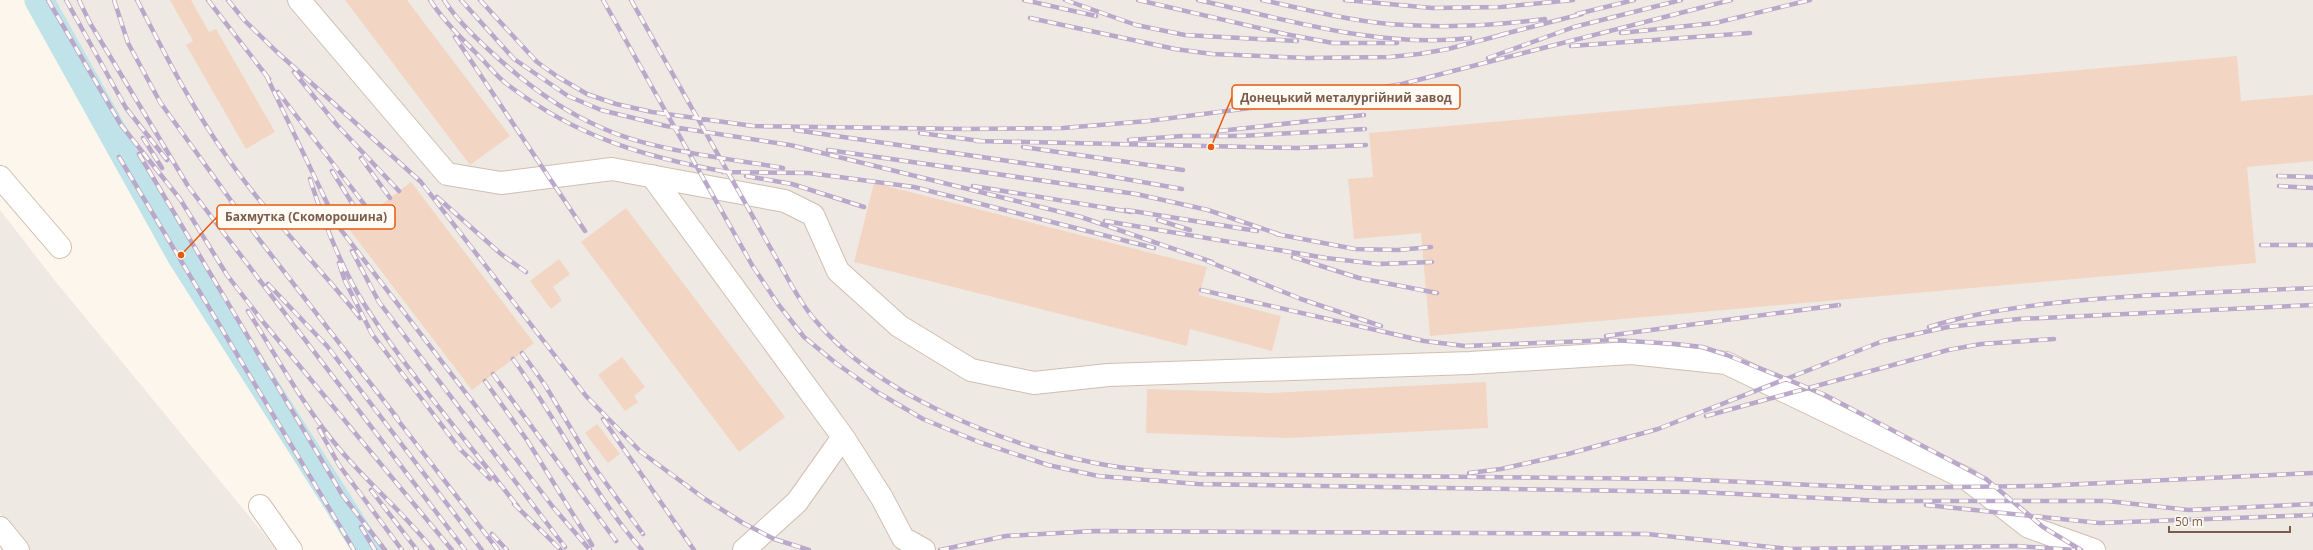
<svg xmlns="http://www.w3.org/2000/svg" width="2313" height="550" font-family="'Open Sans',sans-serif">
  <rect width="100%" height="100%" fill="#fdf6ec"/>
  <!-- industrial -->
  <path fill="#efe9e4" d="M29,0H2313V550H359L190,294Z
    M0,210L56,282L277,550H30L0,513Z"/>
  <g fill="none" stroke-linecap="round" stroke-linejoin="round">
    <!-- river -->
    <path stroke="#bfe3e8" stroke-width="29" d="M39,0L181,255L368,550"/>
  </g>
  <!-- building -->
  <path fill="#f3d5c3" d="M170,0H191L209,32L216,29L275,132L246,149L186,45L193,41Z
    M345,0H407L510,136L470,165Z
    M2237,56L2241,101L2313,95V161L2247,167L2256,263L1430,336L1421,233L1354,239L1348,179L1373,177L1369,133Z
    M411,182L534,343L472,390L349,229Z
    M874,183L1207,267L1199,295L1281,316L1272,351L1190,329L1187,346L854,262Z
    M626,208L785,417L739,452L581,242Z
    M559,259L570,274L553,287L562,300L551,309L530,281Z
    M622,357L645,387L634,396L638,402L625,411L598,375Z
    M1486,382L1488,428L1288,438L1146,433L1147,389L1270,393Z
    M597,424L620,454L608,463L585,433Z"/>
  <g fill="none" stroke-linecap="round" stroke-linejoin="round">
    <!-- minor casing -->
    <g stroke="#d1beb0" stroke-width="24">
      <path id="minor" d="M299,0L447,174L501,183L612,169L785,201L813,215L838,271L899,326L971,370L1034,383L1108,375L1470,363L1631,353L1726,363L1967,479L2029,527L2094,550
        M652,176L843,437L882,498L903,538L924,550
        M0,177L60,247
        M260,506L291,550
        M0,528L18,550
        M744,550L797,502L843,437"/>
    </g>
    <!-- minor -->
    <use href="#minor" stroke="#fff" stroke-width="22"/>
    <!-- rail casing -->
    <g stroke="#b9a8c9" stroke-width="4.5">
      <path id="rail" d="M48,0L121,125L180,199L227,275L264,323L452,550
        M66,0L126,108L167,160
        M79,0L90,23L188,186L465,550
        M114,0L128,43L160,102L255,234L398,419
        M137,0C165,54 192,108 227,157C266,214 317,264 360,318
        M208,0L269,79
        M228,0L244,20L277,52L421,182L586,396L641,452L705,499L743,523L774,539L809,550
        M430,0C443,20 461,38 478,55C488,65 497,77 508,85C577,137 644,157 727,172
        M444,0C458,22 481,43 500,60C530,87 563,111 600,127C651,151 727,158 783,168
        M461,0L514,59L568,96L601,110L666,126L790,145L1081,217L1212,262
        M480,0L537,62L558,77L587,94L616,104L652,112L753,126L967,129L1063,128L1148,121L1305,101L1402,84L1731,0
        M603,0L752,265L778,304L804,337L837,364L877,392L923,419L979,442L1048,465L1098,476L1198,484L1696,492L1884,501H2107L2189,510L2313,504
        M631,0L784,272C793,288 802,305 815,320C877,395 1002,444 1095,463C1130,470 1165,472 1201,474L1675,479L1880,488L2040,486L2313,473
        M1024,0L1096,16
        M1065,0L1136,25L1185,35L1297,41
        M1138,0L1285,34L1333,43H1397
        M1198,0C1285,19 1381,49 1470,38
        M1262,0C1309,10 1357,23 1405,25C1452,28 1499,25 1545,19
        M1345,0L1432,8L1501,7L1573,0
        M1577,14L1634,0
        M1030,18L1175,49L1212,54L1307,58L1390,57L1419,54L1448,49L1505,34
        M1621,33L1715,23L1810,0
        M1500,35L1582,14
        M455,37L585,231
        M1571,46L1750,33
        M1488,58L1574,27L1681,0
        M294,72L337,125L399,191
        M266,75L338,226L553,507L590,550
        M278,92L371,213
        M795,130L1091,173L1182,189
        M1219,131L1364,115
        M920,133L981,141
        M143,138L162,168
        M1129,140L1182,136H1240L1365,129
        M976,141L1298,148L1366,145
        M1023,147L1183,170
        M828,150L1136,194L1208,210L1281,235
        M139,154L343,496L385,550
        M119,157L354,550
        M361,158L390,198
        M332,171L362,219
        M723,172L809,173L914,187L1154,248
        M746,176L792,184L864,207
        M2278,176L2313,177
        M310,179C324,223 341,268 366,307C411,377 467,441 518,507
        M973,186L1131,212
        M2279,186L2313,188
        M437,197L501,254L526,272
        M1126,210L1257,231
        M1158,220L1190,230
        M1105,221L1326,258L1378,264L1432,262
        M1276,234L1355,249L1398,250L1431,247
        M2261,245H2313
        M352,251L379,302L565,547
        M1293,257L1359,278L1437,293
        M1207,261L1301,299L1381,326
        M339,263L345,281L372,334L460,449L490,479
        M268,284L327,346L482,550
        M1201,290L1424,341L1465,346L1613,340L1676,344L1702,347L1727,355L1823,394L1986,479L2043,527L2081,550
        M248,311C278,359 305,409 342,452C371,486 406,515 433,550
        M1929,327C1970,314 2011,308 2054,303C2140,294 2226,292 2313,288
        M1606,336L1839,305
        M522,353L545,385L592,464L643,534
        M513,359C559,421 591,492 642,550
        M493,374L616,541
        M485,381L527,440L592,545
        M394,415L498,550
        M1706,416L1948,350L1981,344L2054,339
        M603,419L694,550
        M319,429L339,465L402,550
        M1469,473L1501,469L1568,454L1658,429L1883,341L1948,327L2019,319L2313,305
        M371,490L417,550
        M514,504L561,550
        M1926,505L2100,523L2313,515
        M361,527L375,550
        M492,534L507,550
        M940,550L1006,536L1094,531L1647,534L1790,549L2016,546L2075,550"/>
    </g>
    <!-- rail -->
    <use href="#rail" stroke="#fffaf3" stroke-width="3" stroke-dasharray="9" stroke-linecap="butt"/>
  </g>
  <!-- callouts -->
  <path fill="none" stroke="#e8590c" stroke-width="1.5" d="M1211 147L1232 97M181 255L217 217"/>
  <g fill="#e8590c" stroke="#fffaf3" stroke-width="1.5">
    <circle cx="1211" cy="147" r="4"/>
    <circle cx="181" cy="255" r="4"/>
  </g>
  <g fill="#fffaf3" stroke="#e8590c" stroke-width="1.5">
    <rect x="1232" y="85" width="228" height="24" rx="4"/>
    <rect x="217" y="205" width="178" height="24" rx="4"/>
  </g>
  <g font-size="12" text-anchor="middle" font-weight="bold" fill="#7a5c4d">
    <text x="1346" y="102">Донецький металургійний завод</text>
    <text x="306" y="221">Бахмутка (Скоморошина)</text>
  </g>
  <!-- scale -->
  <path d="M2169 526v6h121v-6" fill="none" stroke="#7a5c4d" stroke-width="2"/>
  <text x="2175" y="526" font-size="12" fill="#7a5c4d" stroke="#fffaf3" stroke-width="3" paint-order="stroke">50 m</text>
</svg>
